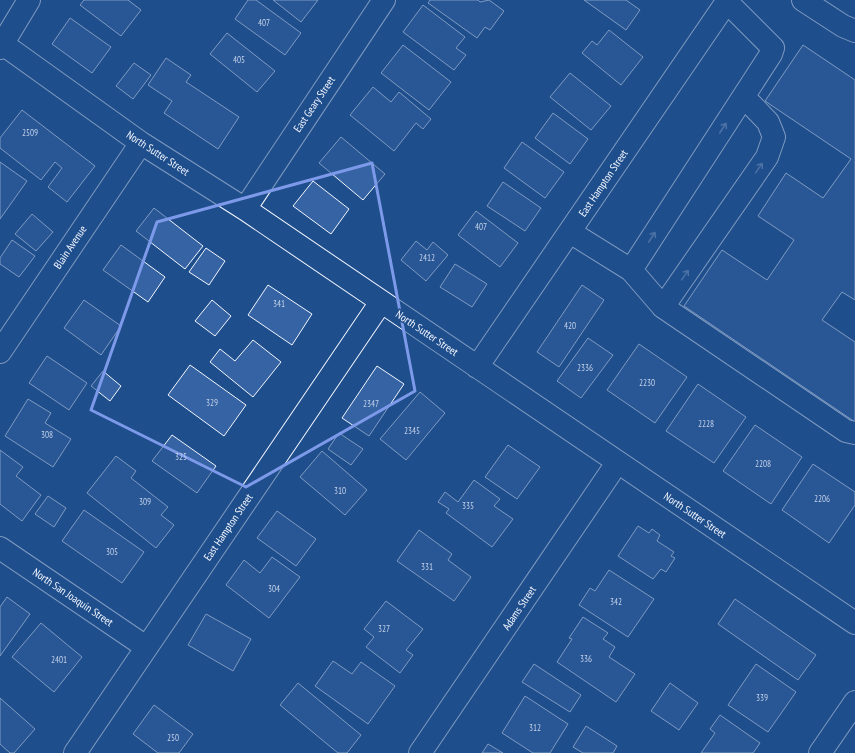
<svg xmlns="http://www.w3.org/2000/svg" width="855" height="753" font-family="'PT Sans Narrow',sans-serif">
  <rect width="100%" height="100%" fill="#1f4e8c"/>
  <!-- building -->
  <path fill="#3563a3" stroke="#f2f6ff" d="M84,0H128L141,10L121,36L80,5Z
    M248,0H256L301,33L285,55L235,19Z
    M273,0H318L301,22Z
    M430,0H478L480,2L489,0L504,11L490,30L485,27L477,38L428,3Z
    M584,0H626L640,10L626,30Z
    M423,5L465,37L456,48L466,55L454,70L403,32Z
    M70,18L111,47L92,73L52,44Z
    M609,30L643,57L621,85L582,53L592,41L597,45Z
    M227,33L275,71L257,92L210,54Z
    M403,45L451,82L429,110L381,73Z
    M803,45L855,80V300L842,292L822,320L855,342V422L684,306L722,250L767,280L794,240L758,216L786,173L823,198L851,159L765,101Z
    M166,58L191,75L186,82L239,117L218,149L164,113L172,101L148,85Z
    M134,63L151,75L133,99L116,86Z
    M570,73L611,106L591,130L550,97Z
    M373,87L391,102L399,92L431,119L423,129L416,123L394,151L350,115Z
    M22,110L95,166L67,202L48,187L62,168L55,162L41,180L0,148V138Z
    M553,113L588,139L570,164L535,138Z
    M341,137L385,174L363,200L319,163Z
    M522,142L564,172L545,198L504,168Z
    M0,162L27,181L0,219Z
    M313,181L349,209L331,234L293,206Z
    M503,182L541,208L525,231L487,206Z
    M154,208L203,246L185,269L136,231Z
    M476,211L518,243L500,267L458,235Z
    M32,214L53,232L36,251L15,234Z
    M12,240L35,256L19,277L0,264V258Z
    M416,241L427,250L433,242L448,255L426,281L401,260Z
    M121,245L165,277L148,302L103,270Z
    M206,248L225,261L209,285L189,272Z
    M455,264L487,284L472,307L440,287Z
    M268,285L312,314L292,345L248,315Z
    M582,285L604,300L559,367L537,352Z
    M84,300L121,326L101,355L64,328Z
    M212,300L231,316L215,336L195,321Z
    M588,338L613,355L581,398L557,381Z
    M253,340L281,362L253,397L210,362L220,349L235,361Z
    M639,344L687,377L655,423L607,390Z
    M47,356L87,383L69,410L29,383Z
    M190,365L246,405L224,436L168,395Z
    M377,366L404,384L369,436L342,418Z
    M103,371L121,386L110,401L91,386Z
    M698,384L746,417L714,463L666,431Z
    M420,392L445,413L406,460L380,439Z
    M28,399L51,413L45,423L71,439L53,467L5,436Z
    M755,425L802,457L771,504L723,471Z
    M339,433L363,449L351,465L328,449Z
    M172,435L216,466L197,493L152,461Z
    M508,445L540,467L517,499L485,477Z
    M0,450L23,467L16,476L41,495L22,521L0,504Z
    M322,451L367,490L345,515L300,477Z
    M116,456L136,471L131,478L168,507L161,515L174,525L156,548L87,493Z
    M813,464L855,492V505L829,543L782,510Z
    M474,480L500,499L494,506L513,519L492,547L446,513L449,509L438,502L445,492L458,502Z
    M48,496L66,508L54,527L35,514Z
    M84,510L144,552L122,583L62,541Z
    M277,511L316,539L296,566L257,538Z
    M638,526L649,533L652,529L660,535L657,541L674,552L671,556L675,558L666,572L661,569L653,579L618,556Z
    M419,530L452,554L448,560L471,577L454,601L397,561Z
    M272,557L300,577L269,618L226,585L244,560L260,573Z
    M609,570L654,599L628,637L579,605L590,588L595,591Z
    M7,597L30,614L0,656V607Z
    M735,599L816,655L798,680L718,624Z
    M386,601L423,629L406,650L413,655L400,673L366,647L374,637L364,629Z
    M206,614L251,639L233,671L188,645Z
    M583,617L608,633L603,639L615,647L609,657L635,674L616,702L557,662L572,639L569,638Z
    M41,623L82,657L54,692L12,657Z
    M333,661L352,674L361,662L395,686L368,724L315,686Z
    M534,664L581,695L570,712L522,682Z
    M756,664L796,692L768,732L728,705Z
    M298,683L361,735L347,753H338L280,705Z
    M670,683L698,703L679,730L651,711Z
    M525,696L568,724L550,753H533L502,733Z
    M0,698L35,729L14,753H10L0,744Z
    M154,705L193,734L179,753H158L133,734Z
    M720,715L760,743L753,753H701L715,733L710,729Z
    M586,726L617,746L613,753H583L573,747Z
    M488,744L503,753H482Z"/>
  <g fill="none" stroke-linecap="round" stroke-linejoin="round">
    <!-- minor casing -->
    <g stroke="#f2f6ff" stroke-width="24">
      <path id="minor" d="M803,0L843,26L855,31
        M0,42L141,143L245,209L855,623
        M0,48L29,0
        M245,209L384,0
        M570,232L631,270L663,307L846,431L855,433
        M631,270L771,54L773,48L727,2
        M663,307L767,157L774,137L768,122L744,97
        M0,352L141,143
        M477,367L728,0
        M0,548L146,647
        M75,753L381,302
        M420,753L617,463
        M820,753L855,702"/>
    </g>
    <!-- minor -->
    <use href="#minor" stroke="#1f4e8c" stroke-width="22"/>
  </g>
  <!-- one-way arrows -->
  <defs><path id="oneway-shaft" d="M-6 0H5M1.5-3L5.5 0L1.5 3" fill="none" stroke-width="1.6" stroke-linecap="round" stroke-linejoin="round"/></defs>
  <g stroke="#7e9ac0">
    <use href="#oneway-shaft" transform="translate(723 128) rotate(-57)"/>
    <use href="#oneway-shaft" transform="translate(759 168) rotate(-55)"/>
    <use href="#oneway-shaft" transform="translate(652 237) rotate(-57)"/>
    <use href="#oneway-shaft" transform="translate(685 275) rotate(-55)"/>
  </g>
  <!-- marked area -->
  <path d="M0 0H855V753H0ZM372,163L415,391L246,487L91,410L157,222Z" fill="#1f4e8c" fill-opacity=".55" fill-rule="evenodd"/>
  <path fill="none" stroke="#7d9aea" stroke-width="3" stroke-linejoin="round" d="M372,163L415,391L246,487L91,410L157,222Z"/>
  <g text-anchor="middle" stroke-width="3" stroke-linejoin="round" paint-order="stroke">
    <!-- number labels -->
    <g font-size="9" fill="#c3d1e8">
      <text x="264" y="26">407</text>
      <text x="239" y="63">405</text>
      <text x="30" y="136">2509</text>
      <text x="481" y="230">407</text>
      <text x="427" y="261">2412</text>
      <text x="279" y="307">341</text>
      <text x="570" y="329">420</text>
      <text x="585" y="371">2336</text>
      <text x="647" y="386">2230</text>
      <text x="212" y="406">329</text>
      <text x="371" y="407">2347</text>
      <text x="706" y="427">2228</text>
      <text x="412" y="434">2345</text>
      <text x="47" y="438">308</text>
      <text x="181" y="460">325</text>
      <text x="763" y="467">2208</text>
      <text x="340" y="494">310</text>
      <text x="822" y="502">2206</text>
      <text x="145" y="505">309</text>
      <text x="468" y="509">335</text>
      <text x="112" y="555">305</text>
      <text x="427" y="570">331</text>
      <text x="274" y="592">304</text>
      <text x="616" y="605">342</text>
      <text x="384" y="632">327</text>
      <text x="586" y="662">336</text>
      <text x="59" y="663">2401</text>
      <text x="762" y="701">339</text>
      <text x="535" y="731">312</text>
      <text x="173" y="741">250</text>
    </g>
    <!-- street labels -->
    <g font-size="11" fill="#f2f6ff" stroke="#1f4e8c">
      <text transform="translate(314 104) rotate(-56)" y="4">East Geary Street</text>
      <text transform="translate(158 153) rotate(33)" y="4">North Sutter Street</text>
      <text transform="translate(603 183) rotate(-56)" y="4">East Hampton Street</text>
      <text transform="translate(70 247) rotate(-56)" y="4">Blain Avenue</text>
      <text transform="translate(427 333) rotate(34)" y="4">North Sutter Street</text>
      <text transform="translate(695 515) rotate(34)" y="4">North Sutter Street</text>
      <text transform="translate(228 527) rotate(-56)" y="4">East Hampton Street</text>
      <text transform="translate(73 597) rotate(34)" y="4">North San Joaquin Street</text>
      <text transform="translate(519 608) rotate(-56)" y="4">Adams Street</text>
    </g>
  </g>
</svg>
